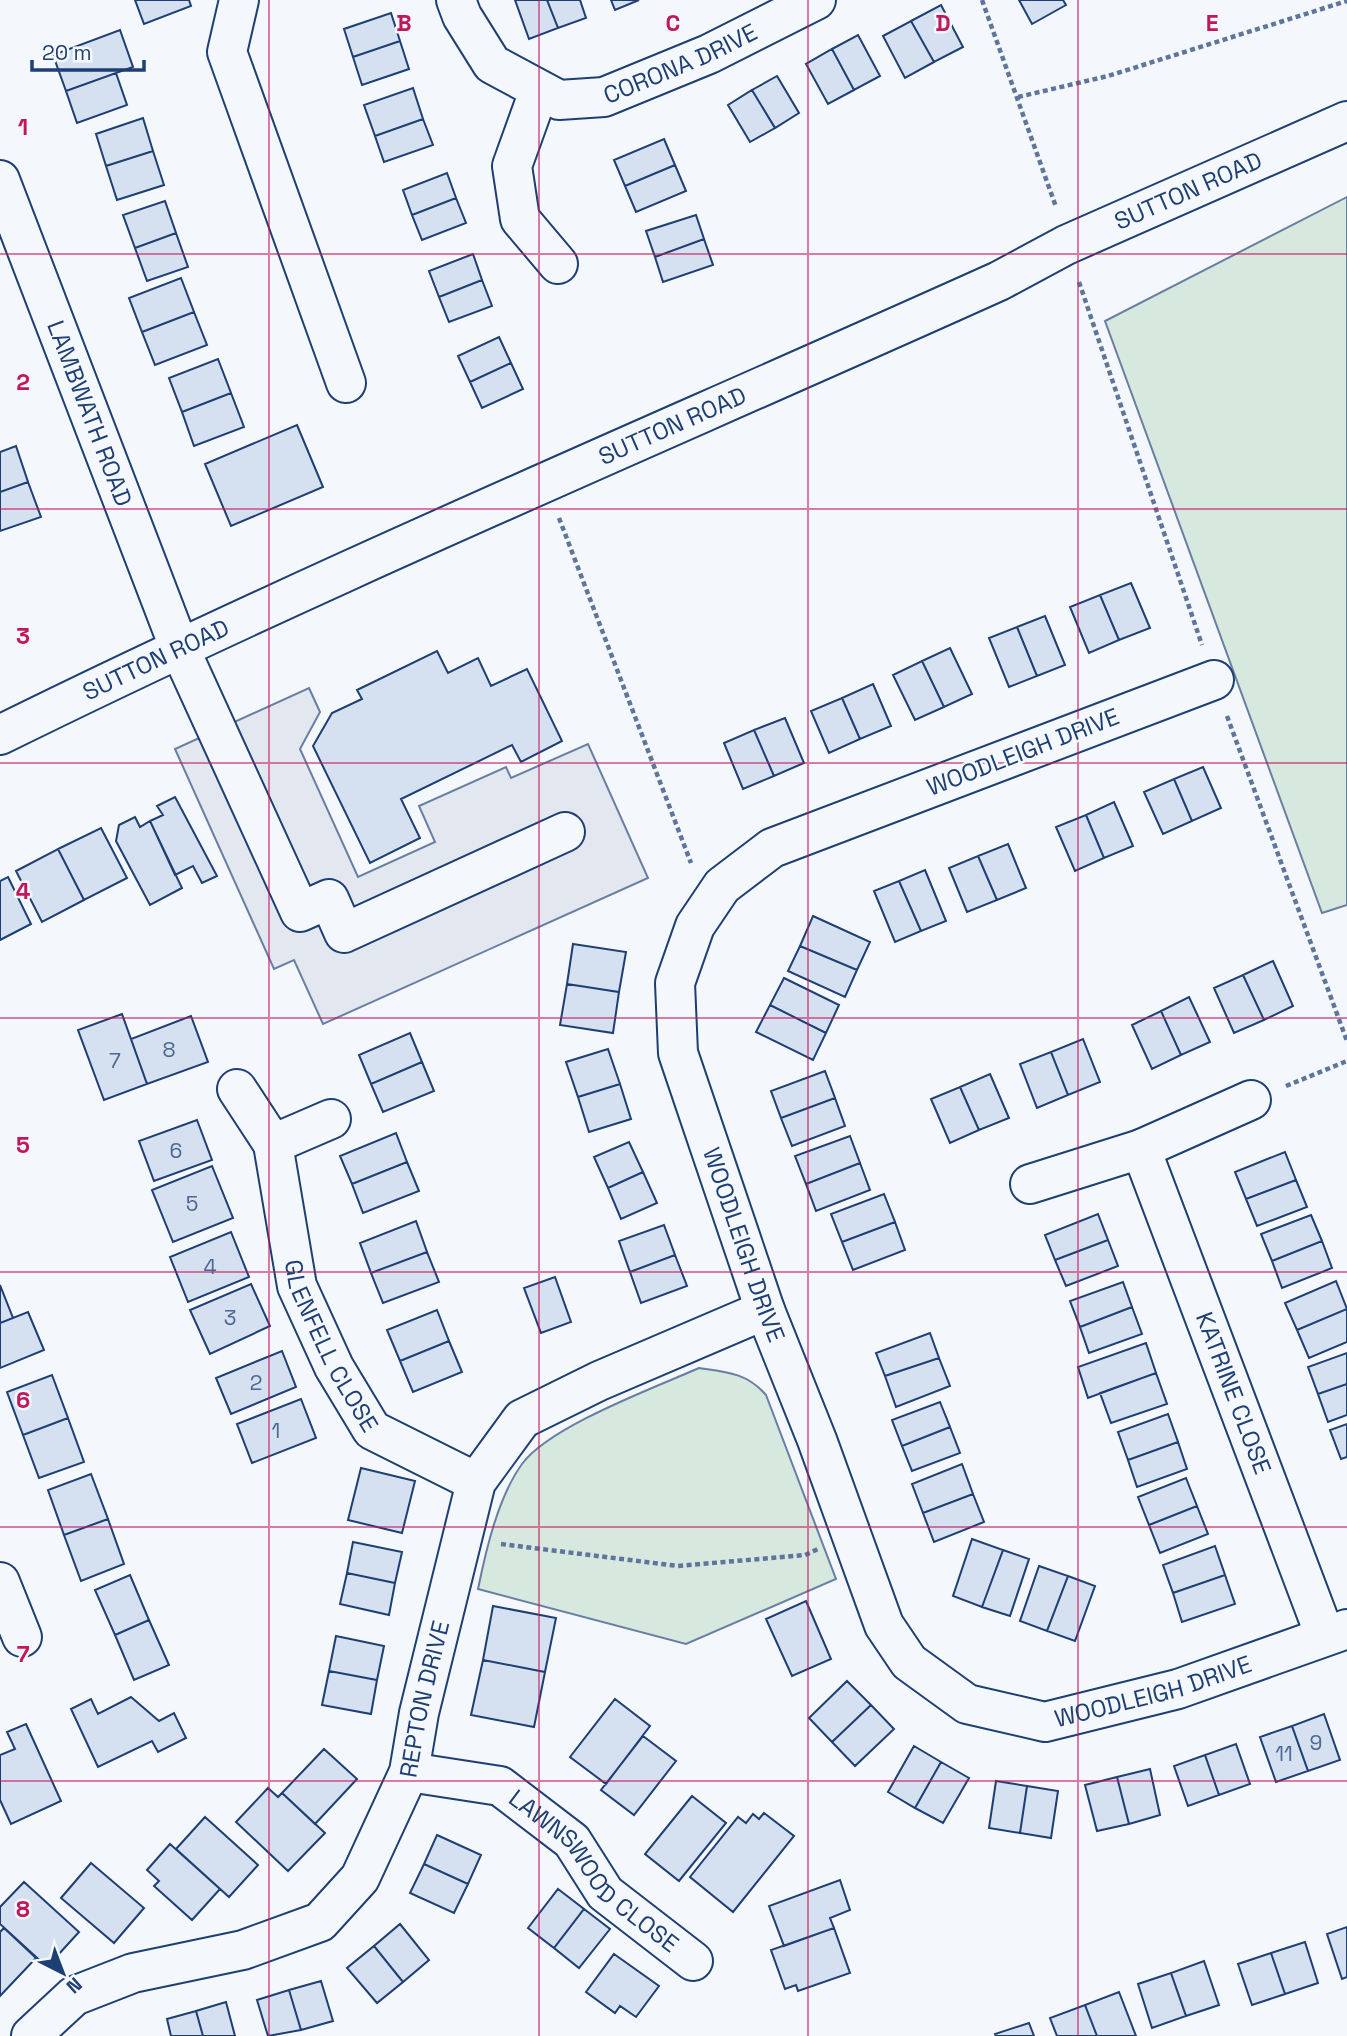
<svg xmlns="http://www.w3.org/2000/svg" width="1347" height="2036" font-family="'Space Grotesk',sans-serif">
  <rect width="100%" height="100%" fill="#f4f7fb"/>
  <!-- green -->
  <path fill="#d7e8df" stroke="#687fa3" stroke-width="2" d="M1347,197V905L1322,913L1105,321Z
    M699,1368C727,1372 747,1373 766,1395L836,1579L686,1644L478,1589C486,1550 498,1497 522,1464C550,1426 654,1388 699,1368Z"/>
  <!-- parking -->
  <path fill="#e3e8f0" stroke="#687fa3" stroke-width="2" d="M309,688L320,712L300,749L358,877L435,842L419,806L506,767L511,778L588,744L648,878L323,1024L294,960L274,969L175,749Z"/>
  <!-- building -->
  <path fill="#d5e0f0" stroke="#1d3f73" stroke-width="2" d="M135,0H189L191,6L144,24Z
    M515,0H547L558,28L529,39Z
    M547,0H580L586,18L558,28Z
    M611,0H639L615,10Z
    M1019,0H1063L1066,5L1032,24Z
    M941,5L963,47L934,62L911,21Z
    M391,13L400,41L353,57L344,29Z
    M911,21L934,62L905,78L883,36Z
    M120,30L133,67L66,91L53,55Z
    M858,35L880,76L854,90L832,49Z
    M400,41L409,69L362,85L353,57Z
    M832,49L854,90L828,104L806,64Z
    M116,73L127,105L77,123L66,91Z
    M777,76L799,113L775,128L752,90Z
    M413,88L423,119L375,136L364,105Z
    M752,90L775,128L750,142L728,105Z
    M143,118L153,151L106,166L96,134Z
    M423,119L433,145L384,162L375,136Z
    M664,139L675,165L625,186L614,160Z
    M153,151L164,185L117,200L106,166Z
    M675,165L686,191L636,212L625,186Z
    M447,173L456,198L412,215L403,190Z
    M456,198L466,223L422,240L412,215Z
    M165,201L176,233L135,248L123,215Z
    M696,215L704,239L655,257L646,231Z
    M176,233L188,267L147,281L135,248Z
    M704,239L713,265L663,282L655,257Z
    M473,254L482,280L439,297L429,271Z
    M181,278L194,312L142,332L129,298Z
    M482,280L492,306L449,322L439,297Z
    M194,312L207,345L155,365L142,332Z
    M499,337L511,363L470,382L458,356Z
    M218,359L231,393L182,412L169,378Z
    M511,363L523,389L482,408L470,382Z
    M231,393L244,427L194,446L182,412Z
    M297,425L323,487L231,526L205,464Z
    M16,446L28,482L0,492V452Z
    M28,482L41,517L0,531V492Z
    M1131,583L1150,628L1119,640L1100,595Z
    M1100,595L1119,640L1089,653L1070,607Z
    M1045,616L1065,665L1037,676L1017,627Z
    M1017,627L1037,676L1009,687L989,638Z
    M950,648L972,694L944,707L922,661Z
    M437,651L448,673L478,658L491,686L527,669L562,741L521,762L512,745L401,799L420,838L370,863L313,746L332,713L362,699L357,690Z
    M922,661L944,707L915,720L893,675Z
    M873,684L891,726L860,739L842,698Z
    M842,698L860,739L829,753L811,711Z
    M785,718L804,763L774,776L754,730Z
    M754,730L774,776L743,789L724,743Z
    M1203,767L1221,808L1192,821L1174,779Z
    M1174,779L1192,821L1163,834L1144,792Z
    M175,797L217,876L202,883L193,866L175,875L150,821L163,815L157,806Z
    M1114,802L1133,846L1104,858L1086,815Z
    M1086,815L1104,858L1075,871L1056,827Z
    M135,817L140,827L150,821L182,888L150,905L116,841L119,825Z
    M101,828L127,878L84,900L58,849Z
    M1008,844L1026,888L997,900L978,856Z
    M58,849L84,900L42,922L16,871Z
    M978,856L997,900L967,912L949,868Z
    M925,870L946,921L921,931L899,881Z
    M8,877L31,924L0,940V881Z
    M899,881L921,931L895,942L874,891Z
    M813,916L870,942L857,970L800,946Z
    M573,944L626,952L619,992L567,984Z
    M800,946L857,970L845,997L788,971Z
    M1273,961L1293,1006L1264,1020L1243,975Z
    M1243,975L1264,1020L1234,1033L1214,988Z
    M784,978L839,1005L826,1033L770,1005Z
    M567,984L619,992L613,1033L560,1025Z
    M1189,997L1210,1042L1181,1055L1161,1011Z
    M770,1005L826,1033L813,1060L756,1032Z
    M1161,1011L1181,1055L1152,1069L1132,1025Z
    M122,1014L147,1084L104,1100L78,1030Z
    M191,1016L208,1062L147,1084L131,1039Z
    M410,1033L422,1062L371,1084L359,1055Z
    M1083,1039L1100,1082L1068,1095L1051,1052Z
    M608,1049L620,1084L578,1097L566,1062Z
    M1051,1052L1068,1095L1037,1108L1020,1064Z
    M422,1062L434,1091L383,1112L371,1084Z
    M825,1071L835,1098L781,1118L771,1091Z
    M990,1074L1009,1118L979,1130L960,1087Z
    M620,1084L631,1119L589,1132L578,1097Z
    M960,1087L979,1130L950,1143L931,1099Z
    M835,1098L845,1126L792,1146L781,1118Z
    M197,1120L212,1160L154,1181L139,1141Z
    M396,1133L407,1162L352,1184L340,1156Z
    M850,1136L860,1163L806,1184L795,1156Z
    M629,1142L643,1172L608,1188L594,1157Z
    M1285,1152L1296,1180L1246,1199L1235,1172Z
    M407,1162L419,1191L363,1213L352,1184Z
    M860,1163L870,1190L816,1211L806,1184Z
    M212,1166L233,1218L173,1242L152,1190Z
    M643,1172L657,1203L621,1219L608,1188Z
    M1296,1180L1307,1207L1257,1226L1246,1199Z
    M884,1194L895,1222L842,1242L831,1214Z
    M1098,1214L1108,1240L1055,1260L1045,1235Z
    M1311,1215L1322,1241L1272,1261L1261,1234Z
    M416,1221L427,1252L371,1273L360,1243Z
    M895,1222L905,1250L853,1270L842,1242Z
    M664,1225L675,1255L630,1272L619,1241Z
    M231,1232L249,1277L188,1302L170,1257Z
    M1108,1240L1118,1266L1066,1286L1055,1260Z
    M1322,1241L1332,1268L1282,1288L1272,1261Z
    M427,1252L439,1282L383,1303L371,1273Z
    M675,1255L687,1286L641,1303L630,1272Z
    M555,1277L571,1322L541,1333L524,1288Z
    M1336,1281L1347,1309L1297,1330L1285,1303Z
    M1123,1282L1132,1307L1080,1327L1070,1301Z
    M251,1284L270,1326L210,1354L190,1310Z
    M0,1285L13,1318L0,1323Z
    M1132,1307L1142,1334L1089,1353L1080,1327Z
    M1347,1309V1342L1309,1358L1297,1330Z
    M437,1310L449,1341L400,1361L387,1330Z
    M28,1312L44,1350L0,1368V1323Z
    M930,1333L939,1358L885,1376L876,1353Z
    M449,1341L462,1372L413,1392L400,1361Z
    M1146,1343L1156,1373L1088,1398L1078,1367Z
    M282,1351L296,1387L231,1414L216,1378Z
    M1347,1353V1384L1318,1394L1308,1367Z
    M939,1358L950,1386L896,1407L885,1376Z
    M1156,1373L1167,1404L1111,1423L1100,1393Z
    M52,1375L68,1418L23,1435L7,1392Z
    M1347,1384V1415L1328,1422L1318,1394Z
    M301,1399L316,1438L252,1463L237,1424Z
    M940,1402L950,1427L902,1446L892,1420Z
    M1168,1414L1178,1442L1128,1460L1118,1432Z
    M68,1418L84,1462L39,1478L23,1435Z
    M1347,1424V1457L1341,1459L1330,1430Z
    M950,1427L960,1453L912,1471L902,1446Z
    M1178,1442L1187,1469L1137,1487L1128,1460Z
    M962,1464L973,1494L923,1513L912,1484Z
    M361,1468L415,1481L402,1533L348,1520Z
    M91,1474L108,1519L64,1535L48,1490Z
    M1186,1478L1197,1506L1149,1525L1138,1497Z
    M973,1494L984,1522L934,1542L923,1513Z
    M1197,1506L1208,1534L1160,1553L1149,1525Z
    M108,1519L124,1564L81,1581L64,1535Z
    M972,1539L1003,1550L982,1607L953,1596Z
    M353,1542L402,1552L395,1583L347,1573Z
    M1215,1546L1225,1575L1173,1593L1163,1565Z
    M1003,1550L1029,1559L1010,1616L982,1607Z
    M1039,1566L1068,1576L1047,1631L1020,1621Z
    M347,1573L395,1583L389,1615L340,1604Z
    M130,1575L149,1620L115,1635L95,1590Z
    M1225,1575L1235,1604L1182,1622L1173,1593Z
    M1068,1576L1095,1586L1075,1641L1047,1631Z
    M806,1601L831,1659L792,1676L766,1619Z
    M493,1606L556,1618L545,1672L483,1660Z
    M149,1620L169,1665L134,1680L115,1635Z
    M336,1636L384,1646L377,1680L329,1671Z
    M483,1660L545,1672L534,1727L471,1715Z
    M329,1671L377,1680L371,1714L322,1705Z
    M847,1681L871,1705L832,1742L809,1718Z
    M131,1697L159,1721L174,1713L186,1738L158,1752L152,1741L98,1767L71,1709L91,1699L98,1714Z
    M615,1699L650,1726L606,1784L570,1757Z
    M871,1705L894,1729L855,1766L832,1742Z
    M1324,1714L1340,1760L1308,1771L1292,1726Z
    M26,1724L61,1801L11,1824L0,1800V1755L15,1749L7,1732Z
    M1292,1726L1308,1771L1276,1782L1260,1737Z
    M643,1736L676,1761L634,1815L601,1790Z
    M1236,1744L1250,1784L1219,1795L1205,1755Z
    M914,1746L941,1762L915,1808L888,1792Z
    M324,1749L357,1779L315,1824L282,1793Z
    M1205,1755L1219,1795L1188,1806L1174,1766Z
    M941,1762L969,1778L943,1823L915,1808Z
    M1150,1769L1160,1815L1129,1824L1117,1777Z
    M1117,1777L1129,1824L1097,1831L1085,1785Z
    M996,1781L1027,1786L1020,1833L989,1828Z
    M1027,1786L1058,1791L1051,1838L1020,1833Z
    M268,1788L278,1797L282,1793L325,1833L288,1871L236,1822Z
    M692,1796L726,1823L679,1881L645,1854Z
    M764,1813L794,1836L733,1912L690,1877L738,1817L746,1823L753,1814L759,1819Z
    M205,1817L258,1865L229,1897L176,1849Z
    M437,1835L481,1855L468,1884L424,1864Z
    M170,1844L220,1889L192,1920L154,1886L159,1881L147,1870Z
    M91,1863L144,1908L114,1943L61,1898Z
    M424,1864L468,1884L454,1913L410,1893Z
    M840,1880L850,1910L830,1918L834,1928L784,1946L769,1906Z
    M24,1882L79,1932L47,1967L0,1924V1907Z
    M558,1889L584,1909L554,1948L528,1928Z
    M584,1909L610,1929L579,1968L554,1948Z
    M400,1924L429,1960L403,1982L374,1946Z
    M1347,1927V1977L1342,1979L1327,1934Z
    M4,1928L36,1958L0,1996V1932Z
    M834,1928L850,1973L798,1991L796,1985L785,1989L771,1950Z
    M1305,1942L1318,1983L1285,1994L1271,1953Z
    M374,1946L403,1982L377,2003L347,1968Z
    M1271,1953L1285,1994L1252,2005L1238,1964Z
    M614,1954L659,1986L636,2017L620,2006L615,2013L586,1992Z
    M1204,1961L1219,2005L1186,2016L1171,1973Z
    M1171,1973L1186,2016L1152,2028L1138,1984Z
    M321,1981L333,2021L301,2030L289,1990Z
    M289,1990L301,2030L268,2036L257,2000Z
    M1119,1992L1136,2036H1097L1085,2005Z
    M226,2002L235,2036H203L196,2011Z
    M1085,2005L1097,2036H1057L1050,2018Z
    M196,2011L203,2036H171L167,2019Z
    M1029,2023L1034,2036H996L995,2034Z"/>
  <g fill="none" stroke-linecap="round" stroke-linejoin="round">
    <!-- minor casing -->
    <g stroke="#1d3f73" stroke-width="42">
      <g id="minor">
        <path d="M239,0L227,52L346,383"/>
        <path id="s1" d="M456,0L462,16L492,64L559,100L604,97L709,54L816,0"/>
        <path d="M539,91L512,166L520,219L558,264"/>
        <path id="s2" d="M0,180L179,647L300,912L329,899L344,933L565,832"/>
        <path id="s3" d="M1214,680L772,848L722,886L695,926L675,983L678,1053L765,1310L817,1440L884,1625L909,1662L967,1704L1045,1722L1178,1689L1347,1629"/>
        <path id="s4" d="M0,735C328,573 666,431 999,281L1066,245L1347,121"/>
        <path d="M237,1089L273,1144L331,1119"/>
        <path id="s5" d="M273,1144L297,1286L334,1367L372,1430L476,1482"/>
        <path id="s6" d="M1141,1149L1325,1636"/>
        <path d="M1030,1184L1141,1149L1251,1100"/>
        <path d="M0,1582L22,1637"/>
        <path id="s7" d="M409,1772L500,1786L572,1841L605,1893L693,1961"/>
        <path id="s8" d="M31,2036L74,1996L133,1973L243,1950L320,1922L360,1878L409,1772L419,1713L476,1482L522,1419L599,1381L765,1310"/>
      </g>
    </g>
    <!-- path -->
    <path stroke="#5e769c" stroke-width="4.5" stroke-dasharray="5 3.5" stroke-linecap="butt" d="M982,0L1056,207
      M1018,97L1108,76L1347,1
      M1079,282L1202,645
      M559,518L691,863
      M1227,716L1347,1041
      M1286,1086L1347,1061
      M501,1544L678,1566L805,1555L818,1549"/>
    <!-- minor -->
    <use href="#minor" stroke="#f4f7fb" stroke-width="38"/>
  </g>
  <!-- grid -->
  <path fill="none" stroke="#c2185b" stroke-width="2" stroke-opacity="0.55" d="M269,0V2036M539,0V2036M808,0V2036M1078,0V2036M0,254H1347M0,509H1347M0,763H1347M0,1018H1347M0,1272H1347M0,1527H1347M0,1781H1347"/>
  <g text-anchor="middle" stroke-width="5" stroke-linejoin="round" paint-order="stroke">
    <!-- number labels -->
    <g font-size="21" fill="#4b6792">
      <text x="169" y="1057">8</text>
      <text x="115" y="1068">7</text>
      <text x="176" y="1158">6</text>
      <text x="192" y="1211">5</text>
      <text x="210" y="1274">4</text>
      <text x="230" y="1325">3</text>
      <text x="256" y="1390">2</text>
      <text x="276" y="1438">1</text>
      <text x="1316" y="1750">9</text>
      <text x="1284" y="1761">11</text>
    </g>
    <!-- street labels -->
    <g font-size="24" fill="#1d3f73" stroke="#f4f7fb">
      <text dy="8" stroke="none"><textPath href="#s1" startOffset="278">CORONA DRIVE</textPath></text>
      <text dy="8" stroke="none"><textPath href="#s4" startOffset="1307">SUTTON ROAD</textPath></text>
      <text dy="8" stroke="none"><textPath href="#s2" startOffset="250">LAMBWATH ROAD</textPath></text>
      <text dy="8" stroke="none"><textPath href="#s4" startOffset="740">SUTTON ROAD</textPath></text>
      <text dy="8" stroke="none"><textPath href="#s4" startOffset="173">SUTTON ROAD</textPath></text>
      <text transform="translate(1023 752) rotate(-21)" y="8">WOODLEIGH DRIVE</text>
      <text dy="8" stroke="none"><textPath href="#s3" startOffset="917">WOODLEIGH DRIVE</textPath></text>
      <text dy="8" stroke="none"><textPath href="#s5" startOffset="212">GLENFELL CLOSE</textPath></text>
      <text dy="8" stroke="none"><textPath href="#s6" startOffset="261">KATRINE CLOSE</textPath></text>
      <text dy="8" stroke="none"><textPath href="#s3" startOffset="1631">WOODLEIGH DRIVE</textPath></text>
      <text dy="8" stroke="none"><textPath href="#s8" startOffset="567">REPTON DRIVE</textPath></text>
      <text dy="8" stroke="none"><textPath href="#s7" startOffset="220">LAWNSWOOD CLOSE</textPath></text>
    </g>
  </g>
  <g font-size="23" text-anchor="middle" font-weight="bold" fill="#c2185b" stroke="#f4f7fb" stroke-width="5" stroke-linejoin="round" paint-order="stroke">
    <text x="404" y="31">B</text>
    <text x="673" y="31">C</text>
    <text x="943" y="31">D</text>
    <text x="1212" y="31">E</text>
    <text x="23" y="135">1</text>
    <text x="23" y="390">2</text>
    <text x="23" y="644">3</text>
    <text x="23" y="899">4</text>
    <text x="23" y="1153">5</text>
    <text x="23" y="1408">6</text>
    <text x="23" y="1662">7</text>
    <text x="23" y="1917">8</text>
  </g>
  <!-- north arrow -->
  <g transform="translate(63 1973) rotate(138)" stroke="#f4f7fb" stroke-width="5" paint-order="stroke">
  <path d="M0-5L12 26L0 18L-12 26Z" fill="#1d3f73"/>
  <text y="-10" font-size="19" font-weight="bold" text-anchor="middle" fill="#1d3f73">N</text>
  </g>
  <!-- scale -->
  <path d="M32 60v10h112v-10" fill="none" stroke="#1d3f73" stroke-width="3.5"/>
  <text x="42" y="60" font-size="21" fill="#1d3f73" stroke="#f4f7fb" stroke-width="5" paint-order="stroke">20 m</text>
</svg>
